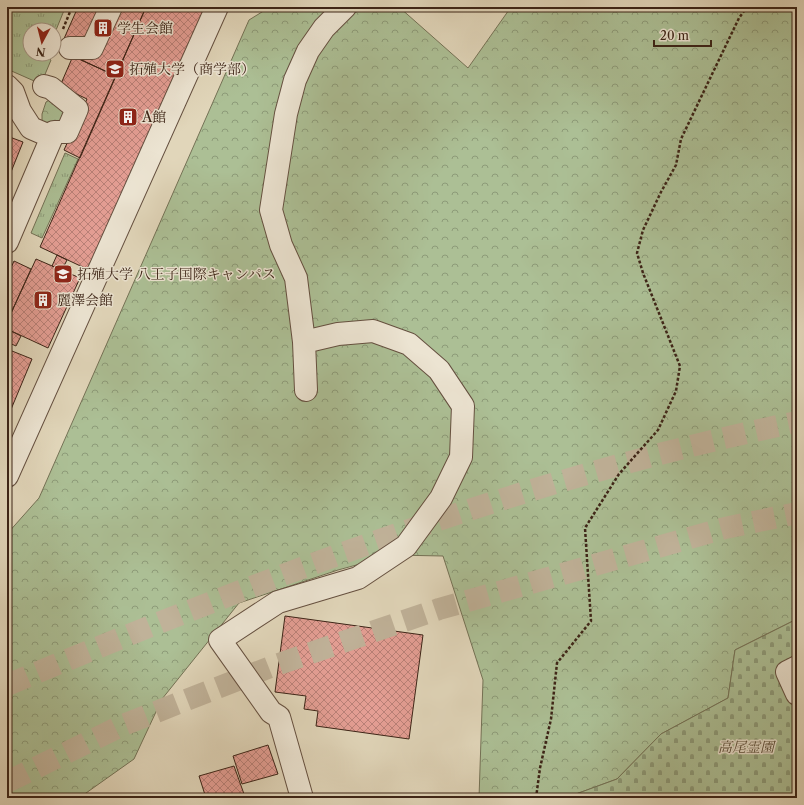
<svg xmlns="http://www.w3.org/2000/svg" width="804" height="805" font-family="'Libre Caslon Text','Noto Serif JP',serif">
  <defs>
    <pattern id="grass-tufts" width="24" height="20" patternUnits="userSpaceOnUse"><rect width="24" height="20" fill="#acbf95"/><path d="M3 7l-1-3M5 7V3M7 7l1-3M15 17l-1-3M17 17v-4M19 17l1-3" fill="none" stroke="#8d9b79"/></pattern>
    <pattern id="forest-crowns" width="20" height="18" patternUnits="userSpaceOnUse"><rect width="20" height="18" fill="#acbf95"/><path d="M2 6a3 3 0 1 1 6 0M12 15a3 3 0 1 1 6 0" fill="none" stroke="#8d9b79"/></pattern>
    <pattern id="cemetery-stones" width="16" height="16" patternUnits="userSpaceOnUse"><rect width="16" height="16" fill="#acbf95"/><path d="M2 7V4a2 2 0 0 1 4 0v3zM10 15v-3a2 2 0 0 1 4 0v3z" fill="#8d9b79"/></pattern>
    <pattern id="building-cross-hatch" width="8" height="8" patternUnits="userSpaceOnUse"><rect width="8" height="8" fill="#e49e94"/><path d="M0 0l8 8M0 8l8-8" fill="none" stroke="#ba8178"/></pattern>
  </defs>
  <rect width="100%" height="100%" fill="#e1d6ba"/>
  <filter id="stains"><feTurbulence type="fractalNoise" baseFrequency=".005" numOctaves="4"/><feColorMatrix values="0 0 0 0 .2 0 0 0 0 .09 0 0 0 0 .02 0 0 0 .5 -.17"/></filter>
  <radialGradient id="worn" r=".72"><stop offset=".6" stop-color="#630" stop-opacity="0"/><stop offset="1" stop-color="#630" stop-opacity=".3"/></radialGradient>
  <!-- grass -->
  <path fill="url(#grass-tufts)" stroke="#747256" d="M7,7L65,8L54,35V30H30V54H46V55L51,60L41,84L7,69Z
    M65,153L78,159L42,238L31,233Z"/>
  <!-- forest -->
  <path fill="url(#forest-crowns)" stroke="#747256" d="M270,7H399L468,68L511,7H797V619L735,650L728,698L661,734L617,779L565,798H479L483,680L443,556L393,555L338,570L239,603L162,699L134,759L79,798H7V534L39,498L249,20Z
    M53,98L64,102V125L42,123V114L46,102Z"/>
  <!-- cemetery -->
  <path fill="url(#cemetery-stones)" stroke="#747256" d="M797,619V798H565L617,779L661,734L728,698L735,650Z"/>
  <!-- building -->
  <path fill="url(#building-cross-hatch)" stroke="#3c2417" d="M78,7H146L116,76L59,50Z
    M146,7H206L89,270L40,247Z
    M73,56L116,76L80,158L64,150L87,99L60,86Z
    M7,136L23,142L7,182Z
    M57,255L67,260L62,270L52,266Z
    M36,259L80,278L48,348L7,329V322Z
    M14,261L31,269L7,322V277Z
    M7,329L21,336L16,346L7,342Z
    M7,349L32,359L7,419Z
    M285,616L423,635L409,739L316,726L318,711L304,709L306,696L275,692Z
    M268,745L278,774L242,784L233,756Z
    M234,766L244,794L232,798H206L199,776Z"/>
  <g fill="none" stroke-linecap="round" stroke-linejoin="round">
    <!-- highway-tunnel -->
    <path stroke="#c0b299" stroke-width="22" stroke-dasharray="22 11" stroke-linecap="butt" d="M7,685C263,578 525,478 797,422
      M7,782L123,725L273,666L439,609L725,528L797,513"/>
    <!-- minor casing -->
    <g stroke="#655040" stroke-width="24">
      <path id="minor" d="M70,48H92L111,7
        M7,86L13,92L20,111L31,128L52,137
        M7,242L54,132H67L77,109L51,88L44,86
        M306,390L304,342L296,278L281,245L271,210L286,114L295,80L308,51L324,28L345,7
        M7,476L217,7
        M797,667L787,672L797,694
        M302,798L279,717L271,712L220,640L278,602L358,578L406,546L441,498L461,457L463,406L439,370L409,344L373,331L338,334L304,342"/>
    </g>
    <!-- path -->
    <path stroke="#3c2417" stroke-width="2.5" stroke-dasharray="3 2" stroke-linecap="butt" d="M63,29L72,7
      M536,798L540,768L551,719L557,663L591,621L585,528L619,474L658,430L676,391L680,366L643,273L637,253L643,230L661,192L676,165L681,139L739,18L747,7"/>
    <!-- minor -->
    <use href="#minor" stroke="#ece4d2" stroke-width="22"/>
  </g>
  <!-- icons -->
  <defs>
    <g id="building-square" transform="scale(1)"><rect x="-9" y="-9" width="18" height="18" rx="4" fill="#8f2418" stroke="#ece4d2"/><path d="M-4-6H4V6H1V3H-1V6H-4ZM-2.5-4.3h1.7v1.8h-1.7ZM.8-4.3h1.7v1.8H.8ZM-2.5-1h1.7V.8h-1.7ZM.8-1h1.7V.8H.8Z" fill="#fff"/></g>
    <g id="university-square" transform="scale(1)"><rect x="-9" y="-9" width="18" height="18" rx="4" fill="#8f2418" stroke="#ece4d2"/><path d="M0-5L7-2L0 1L-7-2ZM-4 1L0 2.5L4 1V4Q0 6-4 4Z" fill="#fff"/></g>
  </defs>
  <g fill-rule="evenodd">
    <use href="#building-square" x="103" y="28"/>
    <use href="#university-square" x="115" y="69"/>
    <use href="#building-square" x="128" y="117"/>
    <use href="#university-square" x="63" y="274"/>
    <use href="#building-square" x="43" y="300"/>
  </g>
  <g text-anchor="middle" stroke-width="3" stroke-linejoin="round" paint-order="stroke">
    <!-- poi labels -->
    <g font-size="14" fill="#3c2417" stroke="#ece4d2" text-anchor="start">
      <text x="117" y="33">学生会館</text>
      <text x="129" y="74">拓殖大学（商学部）</text>
      <text x="142" y="122">A館</text>
      <text x="77" y="279">拓殖大学 八王子国際キャンパス</text>
      <text x="57" y="305">麗澤会館</text>
    </g>
    <!-- park labels -->
    <g font-size="14" font-style="italic" fill="#584b36" stroke="#ece4d2">
      <text x="746" y="752">高尾霊園</text>
    </g>
  </g>
  <!-- margin -->
  <rect width="804" height="805" fill="none" stroke="#e1d6ba" stroke-width="24"/>
  <rect x="8" y="8" width="788" height="789" fill="none" stroke="#3c2417" stroke-width="2"/>
  <rect x="12" y="12" width="780" height="781" fill="none" stroke="#3c2417"/>
  <!-- north arrow -->
  <g transform="translate(42 42) rotate(187)"><circle r="19" fill="#ece4d2" stroke="#a69787"/>
  <path d="M0-3L7 15L0 10L-7 15Z" fill="#8f2418"/>
  <text y="-6" font-size="11" font-weight="bold" text-anchor="middle" fill="#3c2417">N</text>
  </g>
  <!-- scale -->
  <path d="M654 40v6h57v-6" fill="none" stroke="#3c2417" stroke-width="2"/>
  <text x="660" y="40" font-size="12" fill="#3c2417" stroke="#ece4d2" stroke-width="3" paint-order="stroke">20 m</text>
  <rect width="100%" height="100%" filter="url(#stains)"/>
  <rect width="100%" height="100%" fill="url(#worn)"/>
</svg>
